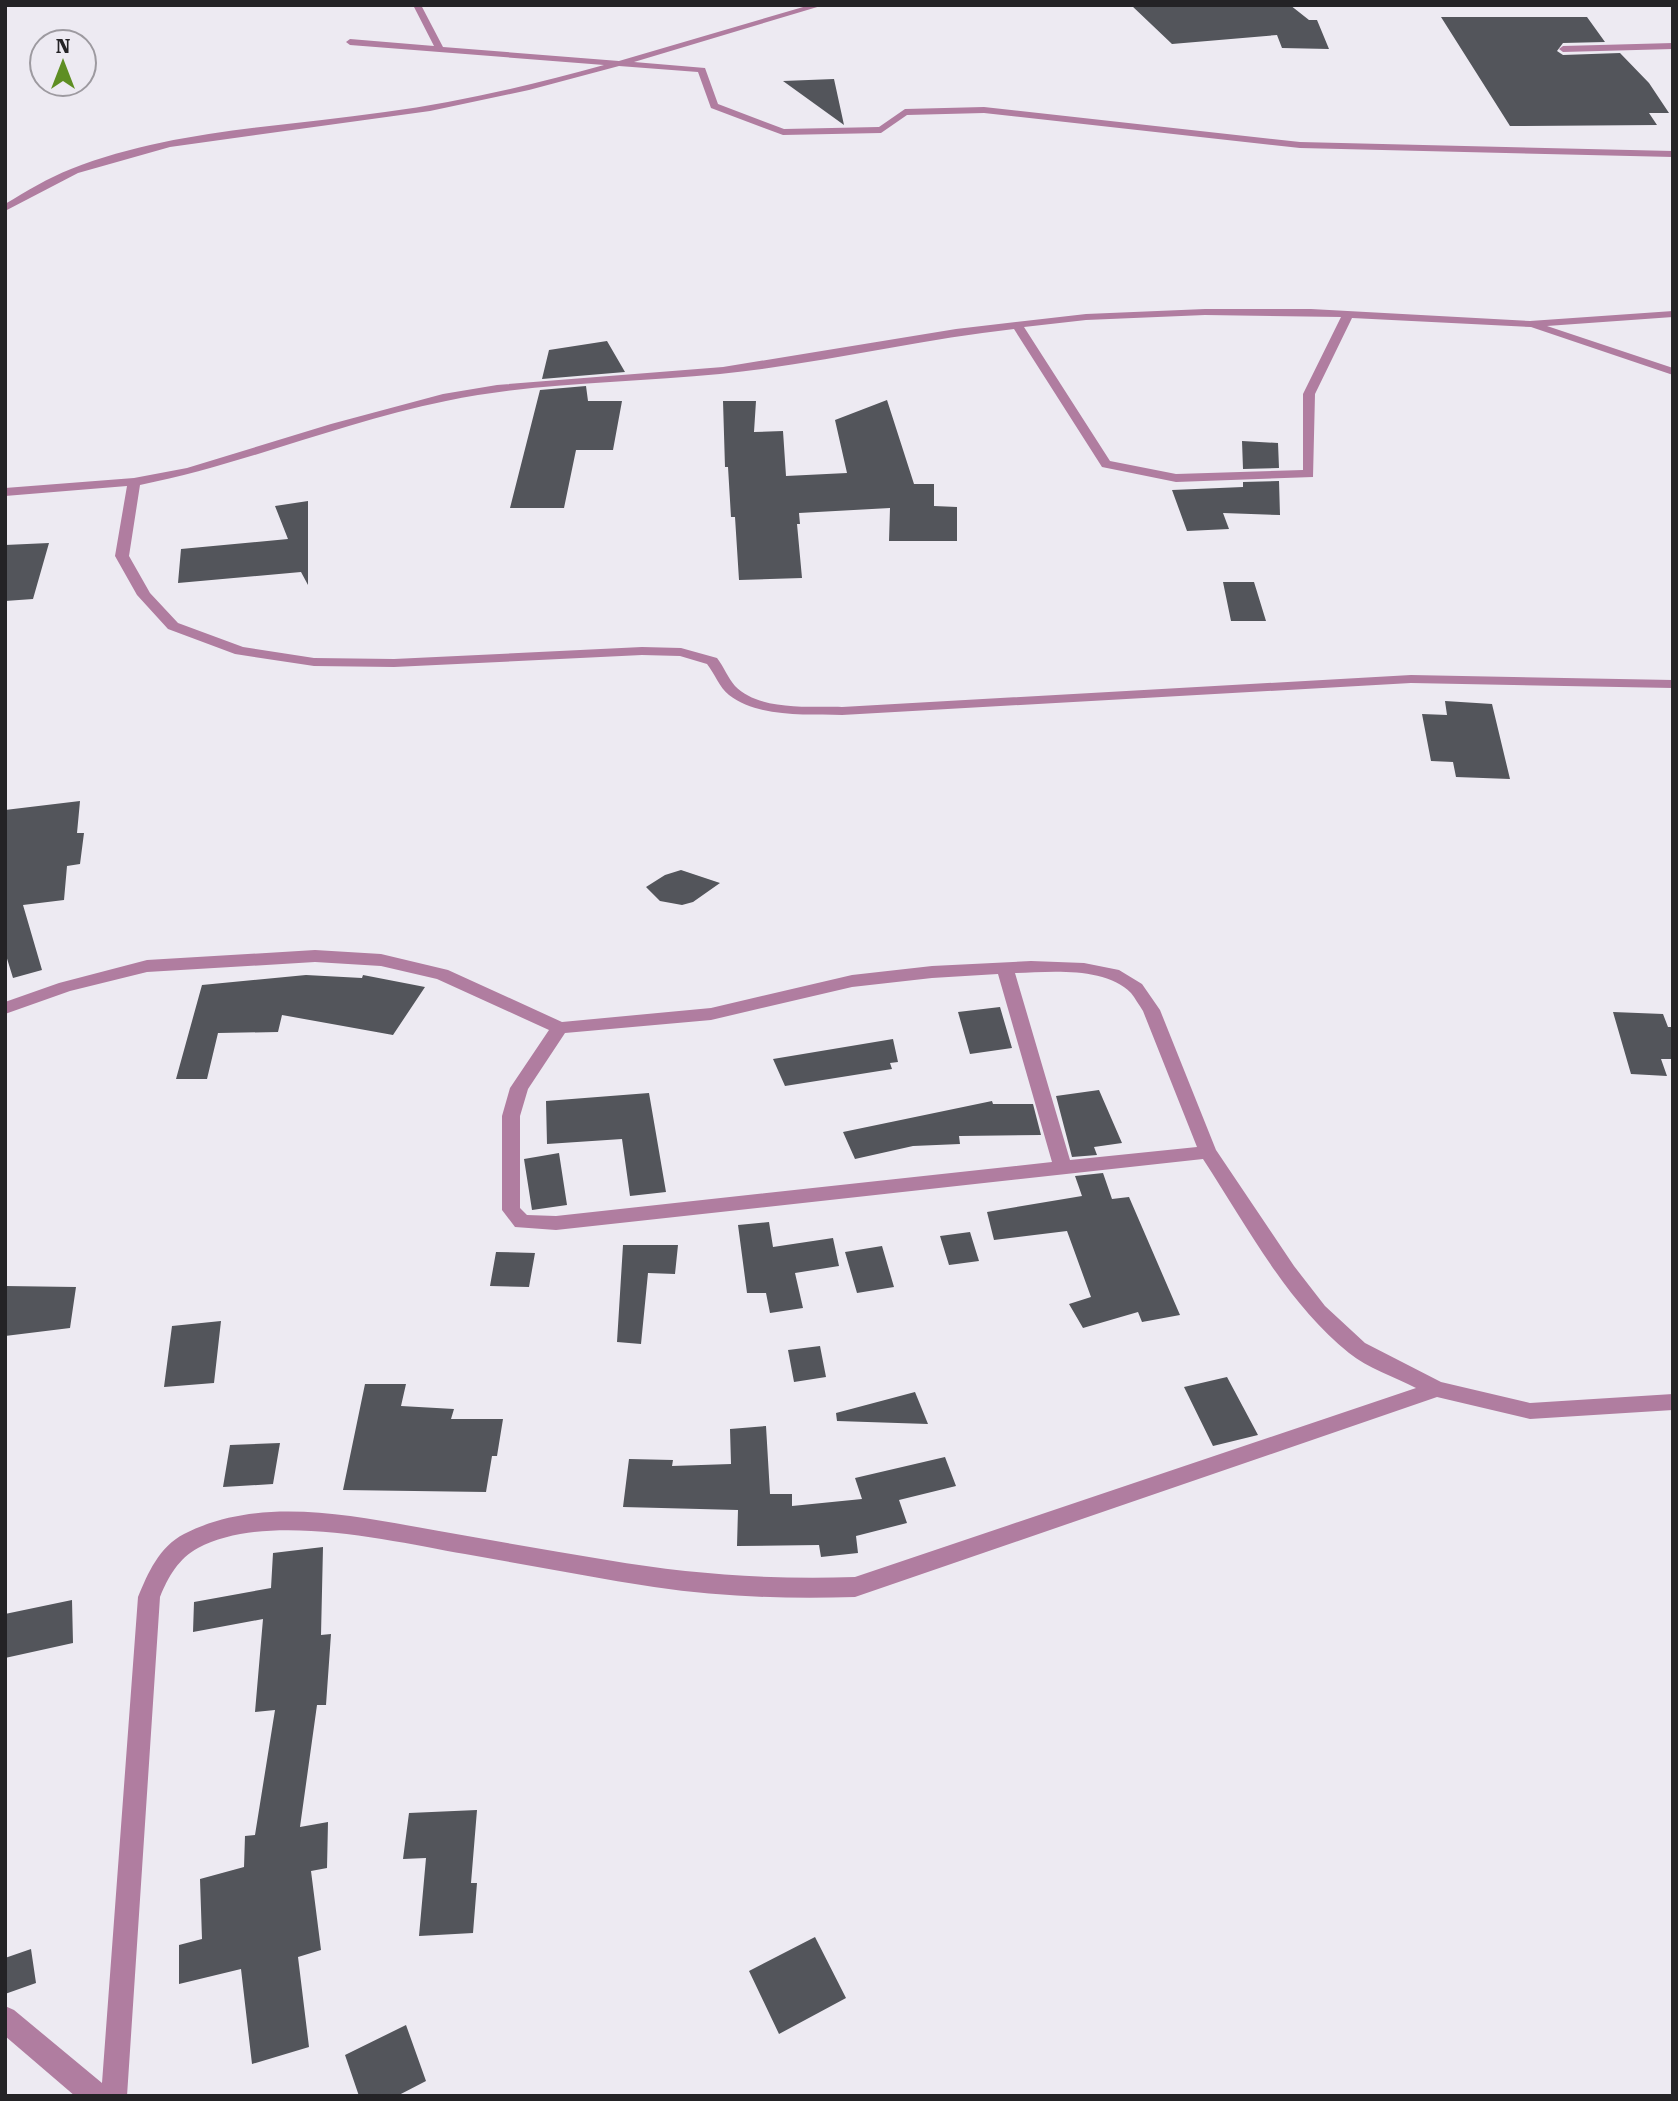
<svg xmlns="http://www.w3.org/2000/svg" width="1678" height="2101" font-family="'Roboto Serif',serif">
  <rect width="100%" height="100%" fill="#edeaf2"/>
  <!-- building -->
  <path fill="#53555b" d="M1131,5H1290L1309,20H1317L1329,49L1282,48L1277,35L1172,44Z
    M1441,17H1587L1605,42L1563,43L1557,51L1563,55L1620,53L1649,83L1669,113H1649L1657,125L1510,126Z
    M834,79L844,125L783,81Z
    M607,341L625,372L542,379L549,350Z
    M586,386L588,401H622L613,450H576L564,508H510L540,390Z
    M887,400L914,484H934V506L957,507V541H889L890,508L799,513L800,524H797L802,578L739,580L735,517H731L728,467H725L723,401H756L754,432L783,431L786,476L847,473L835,420Z
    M1242,441L1278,443L1279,468L1243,469Z
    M1279,481L1280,515L1223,513L1229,529L1187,531L1172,490L1243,487V482Z
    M308,501V585L301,572L178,583L181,549L288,539L275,506Z
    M49,543L33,599L5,601V545Z
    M1223,582H1254L1266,621H1231Z
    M1445,701L1492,704L1510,779L1456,777L1453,762L1431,761L1422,714L1447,715Z
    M80,801L77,833H84L80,864L67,866L64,900L23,905L42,970L13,978L5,952V810Z
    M681,870L720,883L693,902L682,905L660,901L646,887L665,875Z
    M306,975L362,978L363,975L425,987L393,1035L282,1015L278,1032L218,1033L207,1079H176L202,985Z
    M1000,1007L1012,1048L970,1054L958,1012Z
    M1613,1012L1663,1014L1668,1027H1673V1059H1661L1667,1076L1631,1074Z
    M893,1039L898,1062L890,1063L892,1069L785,1086L773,1059Z
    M1099,1090L1122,1143L1094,1147L1097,1155L1072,1157L1056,1096Z
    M649,1093L666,1192L630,1196L622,1139L547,1144L546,1101Z
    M992,1101L993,1104H1033L1041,1135L959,1136L960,1144L913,1146L855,1159L843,1132Z
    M559,1153L567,1205L532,1210L524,1159Z
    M1103,1173L1112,1199L1129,1197L1180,1315L1142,1322L1138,1312L1083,1328L1069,1304L1091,1297L1067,1231L994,1240L987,1212L1082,1196L1075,1176Z
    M769,1222L773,1247L833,1238L839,1266L795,1273L803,1308L770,1313L766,1293H747L738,1225Z
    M970,1232L979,1261L949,1265L940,1236Z
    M623,1245H678L675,1274L648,1273L641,1344L617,1342Z
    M882,1246L894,1287L857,1293L845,1252Z
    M496,1252L535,1253L529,1287L490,1286Z
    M5,1286L76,1287L70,1328L5,1336Z
    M221,1321L214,1383L164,1387L172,1326Z
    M820,1346L826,1377L794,1382L788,1350Z
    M1227,1377L1258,1435L1213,1446L1184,1387Z
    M365,1384H406L401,1406L454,1409L451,1419H503L497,1456H492L486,1492L343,1490Z
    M915,1392L928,1424L837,1421L836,1413Z
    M766,1426L770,1494H792V1506L862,1499L855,1478L945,1457L956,1486L899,1500L907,1523L856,1536L858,1553L821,1557L819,1545L737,1546L738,1510L623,1507L629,1459L673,1460L672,1466L731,1464L730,1429Z
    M280,1443L273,1484L223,1487L230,1445Z
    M323,1547L321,1635L331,1634L326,1705H317L300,1827L328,1822L327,1868L311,1871L321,1950L298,1957L309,2047L252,2064L241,1969L179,1984V1945L202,1939L200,1879L244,1867L245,1836L255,1835L275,1710L255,1712L263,1619L193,1632L194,1602L271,1588L273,1553Z
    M72,1600L73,1643L5,1658V1614Z
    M477,1810L471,1883H477L473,1933L419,1936L426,1858L403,1859L409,1813Z
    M815,1937L846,1998L779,2034L749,1971Z
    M31,1949L36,1983L5,1994V1958Z
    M406,2025L426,2081L397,2096H359L345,2055Z"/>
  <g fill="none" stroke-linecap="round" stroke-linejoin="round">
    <!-- minor -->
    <path fill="#b07da0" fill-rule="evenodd" d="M413,5H421L443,47L619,61L810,5H824L634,62L705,68L718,104L784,129L879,127L905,109L984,107L1300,142L1673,151V157L1300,148L984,113L907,115L881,133L783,135L711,108L698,72L619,66L529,90L430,111L170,147L78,173L5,211V204C27,191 48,178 71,169C170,130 281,127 385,112C459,102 532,85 604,65L350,45L346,42L350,39L434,46Z
      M1673,43V49L1563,52L1559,49L1563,46Z
      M1205,309H1311L1530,321L1673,311V317L1547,326L1673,368V375L1531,327L1352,318L1315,394L1313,477L1176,482L1102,467L1014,329C916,340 818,364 720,374C629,383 536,382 446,401C343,422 244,464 140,485L129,556L150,593L178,623L243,647L314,658L394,659L642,647L681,648L717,658C724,667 728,678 735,686C759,711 811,706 842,707L1411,675L1673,680V688L1411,683L842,715C807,714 759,718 729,695C719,687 715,674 707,664L680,656L642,655L394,667L314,666L235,654L168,629L137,595L115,556L127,486L5,496V488L134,478L187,468L331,424L443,394L497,385L723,367L956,329L1086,314ZM1205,315L1341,317L1303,394V470L1176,474L1110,461L1024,327L1086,320Z
      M315,950L381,954L448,970L562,1022L711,1008L852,975L932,966L1031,961L1084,963L1119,970L1142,984L1160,1010L1216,1150L1294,1266L1325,1306L1365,1343L1441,1382L1530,1403L1673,1394V1410L1530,1419L1437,1397L855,1597C787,1599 721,1597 654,1587C591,1577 528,1565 465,1554C391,1541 268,1511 198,1548C179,1558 168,1577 160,1597L127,2096H75L5,2036V2006L14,2010L102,2083L138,1597C148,1573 159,1547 184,1534C262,1494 358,1517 439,1531C495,1541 551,1551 607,1560C689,1574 771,1580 855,1577L1416,1388C1395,1377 1367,1368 1349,1353C1286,1302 1247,1226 1203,1159L556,1230L515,1227L502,1210V1116L510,1088L549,1030L437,979L381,966L315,962L147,972L70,991L5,1014V1002L59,983L147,960ZM1015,973C1049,972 1105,966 1131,993C1135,998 1139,1005 1143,1011L1197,1147L1070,1160ZM998,974L1052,1162L556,1216L527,1215L520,1208V1116L528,1089L565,1033L711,1020L852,987L932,978Z"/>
  </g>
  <!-- border -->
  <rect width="1678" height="2101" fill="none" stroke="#242326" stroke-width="14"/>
  <!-- north arrow -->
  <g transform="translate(63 63)"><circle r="33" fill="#edeaf2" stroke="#9d9aa0" stroke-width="2"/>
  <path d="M0-5L12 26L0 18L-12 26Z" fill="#5e8e23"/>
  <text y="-10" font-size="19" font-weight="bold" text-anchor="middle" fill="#242326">N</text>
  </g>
</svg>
